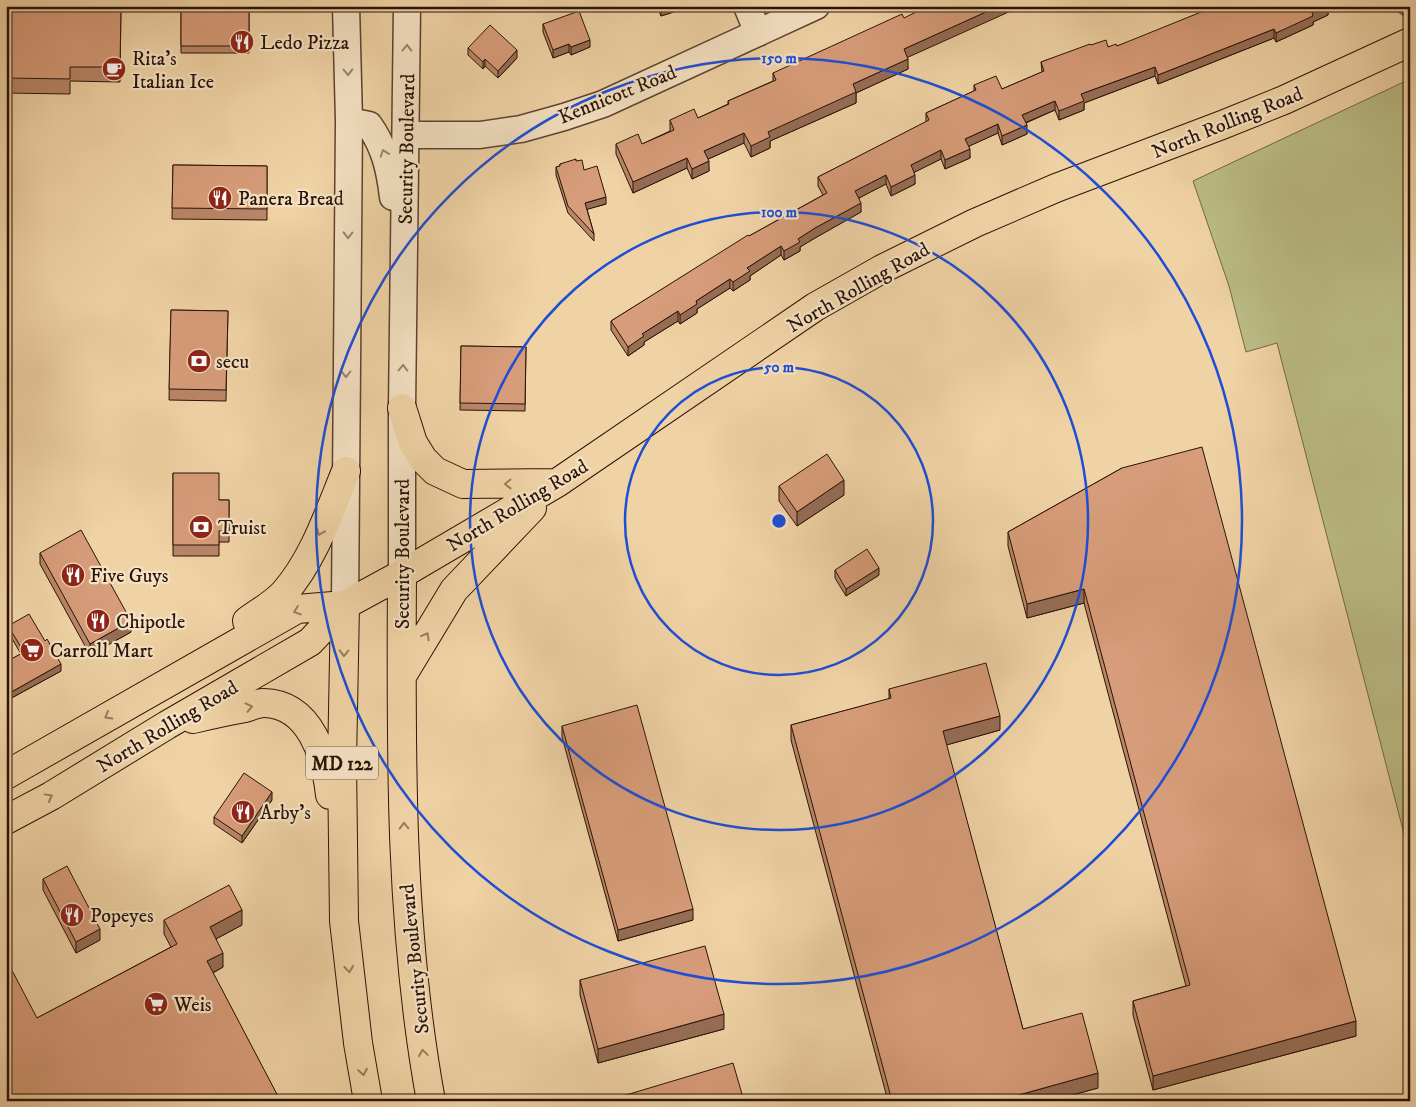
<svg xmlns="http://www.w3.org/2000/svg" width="1416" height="1107" font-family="'IM FELL DW Pica',serif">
  <rect width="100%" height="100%" fill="#f0d3a5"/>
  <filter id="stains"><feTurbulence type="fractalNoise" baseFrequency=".004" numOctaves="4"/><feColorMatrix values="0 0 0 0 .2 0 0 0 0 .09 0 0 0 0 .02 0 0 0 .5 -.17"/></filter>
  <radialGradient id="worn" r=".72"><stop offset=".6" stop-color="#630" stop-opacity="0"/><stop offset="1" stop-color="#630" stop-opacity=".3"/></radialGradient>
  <!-- green -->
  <path fill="#bbbc85" stroke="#726846" d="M1410,79V857L1277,343L1246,352L1229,286L1193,181Z"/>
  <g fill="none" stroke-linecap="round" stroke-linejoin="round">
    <!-- stream -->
    <path stroke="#70746f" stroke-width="6" d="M1393,6L1410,17"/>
    <!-- minor casing -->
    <g stroke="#5b432f" stroke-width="29">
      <path id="minor" d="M747,6L758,33
        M349,121L369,125C385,147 390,171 393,197
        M406,135H480L521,129L564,117L603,104L816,6
        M402,574V408L407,6
        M345,605L349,121L346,6"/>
    </g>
    <!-- major casing -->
    <g stroke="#291308" stroke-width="30">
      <path id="major" d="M402,408L413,443L423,459L435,471L463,484L555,483
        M402,574C401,750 399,927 431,1101
        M345,605L342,763L344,921L358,1043L368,1101
        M247,621C259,612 274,604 284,593C314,559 329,512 346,471
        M402,676L454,590L532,508
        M193,719C210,715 228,711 245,708C251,706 258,703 264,703C311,704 326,758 330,795
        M6,775L297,609L345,605
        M6,820L51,796L167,725L310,642L345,605L402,574L557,483L815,307L882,269L975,223L1056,188L1222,125L1284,100L1410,42"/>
    </g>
    <!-- minor -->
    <use href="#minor" stroke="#f5e2c4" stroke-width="26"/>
    <!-- major -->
    <use href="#major" stroke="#f0d3a5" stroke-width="28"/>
  </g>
  <!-- wall -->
  <path fill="#b98668" stroke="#291308" d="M6,6H121L120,82L70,81V94L6,93Z
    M181,6H249V53H181Z
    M657,6H686V8L661,16Z
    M1328,6V15L1313,22V25L1276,42L1274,38L1158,84L1155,76L1084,103V110L1059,120L1055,110L1026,123L1027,134L1002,145L998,133L969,146L970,158L945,169L941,159L914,172L915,184L891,196L886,184L859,198L861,212L815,238L800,247V251L784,260L781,255L750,276V280L733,291L730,288L697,309V313L680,324L678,321L644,342V345L628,356L611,330V321L749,236L823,195L818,186V177L926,122V113L974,91V85L1002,89L1042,72L1041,62L1091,45L1108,47L1117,46L1229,10Z
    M543,24L590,47L571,55L569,52L553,58L543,32Z
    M468,48L517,58L498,78L485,66L483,69L468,55Z
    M907,58L908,69L856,93V103L770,141V148L751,157L744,143L708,159L709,171L692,179L687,168L633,193L616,154V144H642L670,131V120L698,118L728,104V101L773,81V73Z
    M576,161L584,170L606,204L587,209L594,234V241L568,213L556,175V167L560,166V164Z
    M173,165L267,166V220L172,219Z
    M171,310L228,311L226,401L169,400Z
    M461,346L526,347L525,411L460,410Z
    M1122,468L1356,1036L1153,1090L1133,1015V1001L1186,986L1084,603L1027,618L1008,546V532Z
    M173,473L219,500H229V542H219V556H173Z
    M779,486L844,495L797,526L779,501Z
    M40,553L131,632L90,655L40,564Z
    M835,570L879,575L846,596L835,578Z
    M8,626L61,671L6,701V662L21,654L8,632Z
    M889,689L1000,730L946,745L1023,1029L1098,1088L1050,1101H888L791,740V725L889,699Z
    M562,726L693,920L618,941L562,737Z
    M272,800L242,843L214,824V817Z
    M43,879L100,940L76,953L43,890Z
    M164,920L242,925L216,939L223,967L213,973L280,1101L37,1018L171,947L164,934Z
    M580,980L724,1029L598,1063L580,995Z"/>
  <!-- shaded-wall -->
  <path fill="#966d55" stroke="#291308" d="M661,6H686V8L661,16Z
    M999,6H1022L904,59V49Z
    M1326,6H1328V15L1313,22V25L1276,42V33L1312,13Z
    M1274,29V38L1158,84V75Z
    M590,40V47L571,55V47Z
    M569,44V52L553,58V50Z
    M517,50V58L498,78V71Z
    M485,59V66L483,69V62Z
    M908,59V69L856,93V103L770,141V148L751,157V146L768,132L853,84Z
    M1155,67V76L1084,103V110L1059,120V111L1081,94Z
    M1055,101V110L1022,124V115Z
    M998,124V133L965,148V139Z
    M1027,125V134L1002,145V136Z
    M744,133V143L704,161V151Z
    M970,149V158L945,169V160Z
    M941,150V159L911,174V165Z
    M687,158V168L633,193V182Z
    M709,161V171L692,179V169Z
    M886,175V184L855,200V191Z
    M915,175V184L891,196V187Z
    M606,197V204L585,210V203Z
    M861,203V212L815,238L800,247V251L784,260V251L798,239L815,228Z
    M781,246V255L750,276V280L733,291V282L747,268Z
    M730,279V288L697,309V313L680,324V315L696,301Z
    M678,311V321L644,342V345L628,356V347L642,334Z
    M844,480V495L797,526V512Z
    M879,568V575L846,596V589Z
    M1084,589V603L1027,618V604Z
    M131,621V632L90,655V644Z
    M61,664V671L6,701V695Z
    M1000,716V730L943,746V731Z
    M272,792V800L242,843V836Z
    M693,909V920L618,941V930Z
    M242,910V925L210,942V927Z
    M100,929V940L76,953V942Z
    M223,953V967L207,976V961Z
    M724,1014V1029L598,1063V1049Z
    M1356,1021V1036L1153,1090V1076Z
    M1098,1073V1088L1050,1101H997Z"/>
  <!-- building -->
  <path fill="#d79c79" stroke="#291308" d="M6,6H121L120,67H70V79L6,78Z
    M181,6H249V46H181Z
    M928,6H999L904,49L908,59L853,84L856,92L768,132L770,137L751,146L744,133L704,151L709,161L692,169L687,158L633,182L616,144L638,134L642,144L674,130L670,120L694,109L698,118L729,104L728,101L776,80L773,73L902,14L904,18Z
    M1216,6H1228L1229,10L1236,6H1326L1312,13L1313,16L1276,33L1274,29L1158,75L1155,67L1081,94L1084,101L1059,111L1055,101L1022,115L1027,125L1002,136L998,124L965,139L970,149L945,160L941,150L911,165L915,175L891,187L886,175L855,191L861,203L815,228L798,239L800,242L784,251L781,246L747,268L750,271L733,282L730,279L696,301L697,304L680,315L678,311L642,334L644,336L628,347L611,321L748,235L749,236L827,193L818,177L929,120L926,113L976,90L974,85L996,76L1002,89L1044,71L1041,62L1090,44L1091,45L1106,40L1108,47L1116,44L1117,46Z
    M579,11L590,40L571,47L569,44L553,50L543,24Z
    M490,25L517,50L498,71L485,59L483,62L468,48Z
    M576,159V161L582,160L584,170L597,166L606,197L585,203L594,234L568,206L556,167L560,166V164Z
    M173,165L267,166V209L172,208Z
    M171,310L228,311L226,390L169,389Z
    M461,346L526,347L525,404L460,403Z
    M1202,447L1356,1021L1153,1076L1133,1001L1190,985L1084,589L1027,604L1008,532L1122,468Z
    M827,454L844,480L797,512L779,486Z
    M173,473H219V500H229V531H219V545H173Z
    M81,530L131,621L90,644L40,553Z
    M867,549L879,568L846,589L835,570Z
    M29,614L45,641L47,639L61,664L6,695V662L24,652L8,626Z
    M986,663L1000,716L943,731L1023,1029L1082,1013L1098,1073L997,1101H892L791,725L891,698L889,689Z
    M637,705L693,909L618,930L562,726Z
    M244,773L272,792L242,836L214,817Z
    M67,866L100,929L76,942L43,879Z
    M229,885L242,910L210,927L223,953L207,961L280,1100L278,1101H6V959L37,1018L177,944L164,920Z
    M705,946L724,1014L598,1049L580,980Z
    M733,1063L744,1101H606Z"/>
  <!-- one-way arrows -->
  <defs><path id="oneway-chevron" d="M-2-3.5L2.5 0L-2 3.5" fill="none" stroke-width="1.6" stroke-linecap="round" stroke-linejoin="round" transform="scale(1.25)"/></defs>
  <g stroke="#99856f">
    <use href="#oneway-chevron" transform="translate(407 48) rotate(-89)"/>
    <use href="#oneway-chevron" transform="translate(348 72) rotate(89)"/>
    <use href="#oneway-chevron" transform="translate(384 153) rotate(-109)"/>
    <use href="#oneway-chevron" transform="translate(348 235) rotate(91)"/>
    <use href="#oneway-chevron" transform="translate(403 368) rotate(-89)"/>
    <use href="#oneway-chevron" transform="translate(346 374) rotate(90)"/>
  </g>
  <g stroke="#967d5e">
    <use href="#oneway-chevron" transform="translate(508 484) rotate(179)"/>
    <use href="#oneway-chevron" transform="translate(320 532) rotate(113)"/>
    <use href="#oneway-chevron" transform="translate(297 611) rotate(161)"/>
    <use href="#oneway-chevron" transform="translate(426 636) rotate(-61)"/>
    <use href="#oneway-chevron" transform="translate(344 653) rotate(91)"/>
    <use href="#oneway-chevron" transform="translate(249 707) rotate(-13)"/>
    <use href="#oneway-chevron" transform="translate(108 716) rotate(150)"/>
    <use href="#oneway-chevron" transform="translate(49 797) rotate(-29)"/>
    <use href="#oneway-chevron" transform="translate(404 826) rotate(-92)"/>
    <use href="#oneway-chevron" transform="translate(349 969) rotate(84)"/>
    <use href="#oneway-chevron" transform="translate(423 1053) rotate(-98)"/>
    <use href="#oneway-chevron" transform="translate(363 1072) rotate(80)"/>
  </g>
  <!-- distance rings -->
  <g fill="none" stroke="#1d4ed8" stroke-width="2.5">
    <circle cx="779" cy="521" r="154"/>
    <circle cx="779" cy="521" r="309"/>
    <circle cx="779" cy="521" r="463"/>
  </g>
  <!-- icons -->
  <defs>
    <g id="restaurant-disc" transform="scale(1.25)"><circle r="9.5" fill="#8f2418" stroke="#f5e2c4"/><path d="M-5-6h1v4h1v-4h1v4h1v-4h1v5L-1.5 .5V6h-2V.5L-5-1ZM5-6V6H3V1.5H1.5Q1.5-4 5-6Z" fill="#fff"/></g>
    <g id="cafe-disc" transform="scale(1.25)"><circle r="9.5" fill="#8f2418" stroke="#f5e2c4"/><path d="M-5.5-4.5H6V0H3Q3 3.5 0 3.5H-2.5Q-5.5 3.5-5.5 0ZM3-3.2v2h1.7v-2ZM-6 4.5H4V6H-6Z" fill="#fff"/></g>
    <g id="bank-disc" transform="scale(1.25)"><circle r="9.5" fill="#8f2418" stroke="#f5e2c4"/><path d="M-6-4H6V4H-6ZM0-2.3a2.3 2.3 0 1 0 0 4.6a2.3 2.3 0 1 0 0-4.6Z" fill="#fff"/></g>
    <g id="supermarket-disc" transform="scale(1.25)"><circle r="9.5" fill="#8f2418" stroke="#f5e2c4"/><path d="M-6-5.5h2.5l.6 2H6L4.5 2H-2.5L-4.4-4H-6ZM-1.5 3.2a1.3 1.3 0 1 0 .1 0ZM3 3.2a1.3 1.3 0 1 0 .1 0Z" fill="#fff"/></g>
  </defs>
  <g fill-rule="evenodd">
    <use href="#restaurant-disc" x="242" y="42"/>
    <use href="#cafe-disc" x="114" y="69"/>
    <use href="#restaurant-disc" x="220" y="198"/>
    <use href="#bank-disc" x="199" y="361"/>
    <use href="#bank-disc" x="201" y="527"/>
    <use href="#restaurant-disc" x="73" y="575"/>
    <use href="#restaurant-disc" x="98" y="621"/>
    <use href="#supermarket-disc" x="32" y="650"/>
    <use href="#restaurant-disc" x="243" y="812"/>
    <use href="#restaurant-disc" x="72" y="915"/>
    <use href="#supermarket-disc" x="156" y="1004"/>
  </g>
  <g text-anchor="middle" stroke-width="4.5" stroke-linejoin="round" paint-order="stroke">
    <!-- shield labels -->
    <rect fill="#f5e2c4" stroke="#665140" stroke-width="1" x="306" y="746.5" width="72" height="33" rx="4"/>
    <g font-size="19" font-weight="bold" fill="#291308">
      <text x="342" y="770">MD 122</text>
    </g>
    <!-- poi labels -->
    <g font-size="20" fill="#291308" stroke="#f5e2c4" text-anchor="start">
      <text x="260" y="49">Ledo Pizza</text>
      <text x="132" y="65">Rita's<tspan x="132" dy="23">Italian Ice</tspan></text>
      <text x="238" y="205">Panera Bread</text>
      <text x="216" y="368">secu</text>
      <text x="218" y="534">Truist</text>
      <text x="90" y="582">Five Guys</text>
      <text x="116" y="628">Chipotle</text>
      <text x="50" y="657">Carroll Mart</text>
      <text x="260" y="819">Arby's</text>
      <text x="90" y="922">Popeyes</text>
      <text x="174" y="1011">Weis</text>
    </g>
    <!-- street labels -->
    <g font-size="20" fill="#291308" stroke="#f5e2c4">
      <text transform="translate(617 94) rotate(-22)" y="7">Kennicott Road</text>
      <text transform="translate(1227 122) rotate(-22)" y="7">North Rolling Road</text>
      <text transform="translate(406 149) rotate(-89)" y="7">Security Boulevard</text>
      <text transform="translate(858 287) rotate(-30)" y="7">North Rolling Road</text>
      <text transform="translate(517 505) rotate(-31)" y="7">North Rolling Road</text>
      <text transform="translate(402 554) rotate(-90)" y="7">Security Boulevard</text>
      <text transform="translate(167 726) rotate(-31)" y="7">North Rolling Road</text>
      <text transform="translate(414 959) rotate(-96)" y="7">Security Boulevard</text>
    </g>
  </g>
  <circle cx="779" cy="521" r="8" fill="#1d4ed8" stroke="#f5e2c4" stroke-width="2.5"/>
  <g font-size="15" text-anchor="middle" font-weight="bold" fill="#1d4ed8" stroke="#f5e2c4" stroke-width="4.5" stroke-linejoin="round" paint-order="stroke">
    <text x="779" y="63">150 m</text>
    <text x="779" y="217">100 m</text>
    <text x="779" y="372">50 m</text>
  </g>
  <!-- margin -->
  <rect width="1416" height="1107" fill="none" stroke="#f0d3a5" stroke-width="25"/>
  <rect x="8" y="8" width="1401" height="1092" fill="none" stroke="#291308" stroke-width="2.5"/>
  <rect x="12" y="12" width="1391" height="1082" fill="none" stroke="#291308"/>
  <rect width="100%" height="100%" filter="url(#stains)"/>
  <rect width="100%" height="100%" fill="url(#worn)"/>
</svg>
